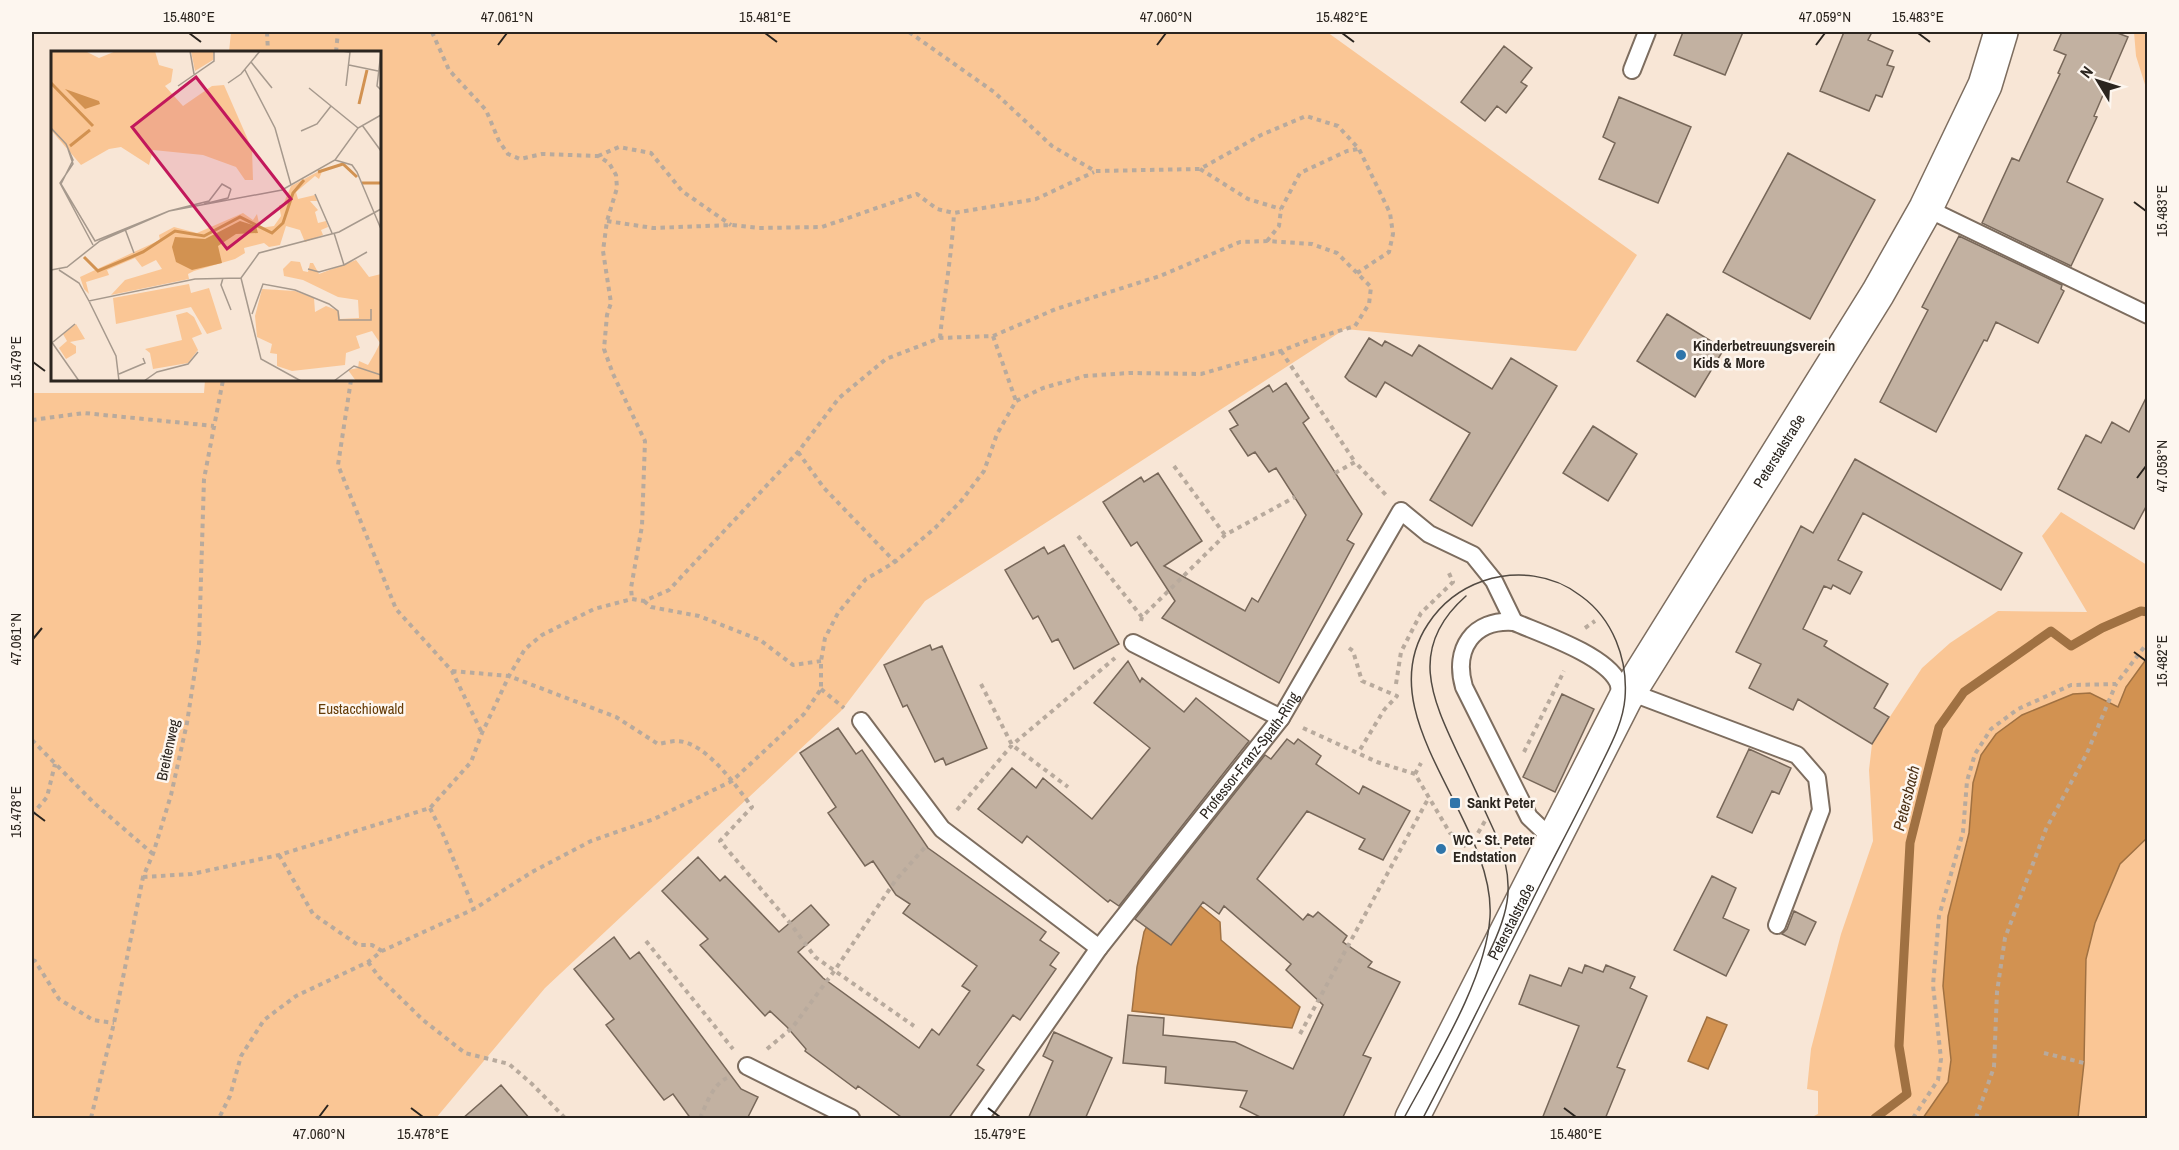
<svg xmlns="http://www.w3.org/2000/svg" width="2179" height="1150" font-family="'Archivo Narrow',sans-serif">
  <rect width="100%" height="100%" fill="#f8e6d6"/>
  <!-- green -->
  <path fill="#fac695" d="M231,32H1327L1637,255L1576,351L1345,329L925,601L841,711L545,988L436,1118H32V393H204L205,380H380V52H229Z
    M2134,32H2147V91L2136,56Z
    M2061,512L2147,565V1118H1810L1818,1114V1091L1807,1089L1811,1049L1841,934L1873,841L1869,770L1872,744L1922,668L1950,643L1998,611L2087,612L2042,536Z"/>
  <!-- water -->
  <path fill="#d29251" stroke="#a07142" stroke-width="1.5" d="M2147,658V838L2120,864L2095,923L2086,959L2084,1063L2078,1118H1923L1948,1082L1951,1060L1943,986L1948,916L1969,833L1973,783L1981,755L1996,734L2022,715L2073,694L2090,693L2118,707L2126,687Z
    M1170,881L1220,922L1221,940L1300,1007L1292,1028L1132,1011L1137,967L1144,932Z
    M1707,1017L1727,1025L1708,1069L1688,1061Z"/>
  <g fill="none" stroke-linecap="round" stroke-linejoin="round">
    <!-- stream -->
    <path stroke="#a07142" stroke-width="9" d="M1875,1118L1907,1094L1899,1046L1910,843L1939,727L1964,692L2051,631L2071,646L2102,628L2141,611L2148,612"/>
  </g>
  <!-- building -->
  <path fill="#c2b1a1" stroke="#776759" stroke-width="1.5" d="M1683,32H1743L1725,75L1674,55Z
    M1844,32H1872L1868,40L1893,51L1887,65L1894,67L1882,97L1876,95L1869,111L1820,91Z
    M2062,32H2115L2128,37L2094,116L2097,117L2067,182L2103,199L2071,266L1982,223L2012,158L2019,161L2060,74L2058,73L2066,55L2054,50Z
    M1504,46L1532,68L1521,82L1527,86L1506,113L1497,106L1485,121L1461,102Z
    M1619,97L1691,127L1658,203L1599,179L1615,143L1603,137Z
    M1788,153L1875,200L1810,319L1723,272Z
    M1959,236L2062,285L2061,289L2064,291L2038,343L1996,322L1987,341L1984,340L1936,432L1880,402L1928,310L1922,307Z
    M1667,314L1724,349L1695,397L1637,361Z
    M1369,338L1382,346L1385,341L1412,356L1419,345L1492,389L1511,358L1557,386L1472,526L1430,500L1470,433L1385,382L1376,397L1349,381L1345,377Z
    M1286,383L1309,418L1303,423L1362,514L1347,540L1354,544L1279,683L1162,618L1175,601L1137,542L1131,546L1103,502L1141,477L1144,482L1158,473L1202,541L1164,566L1245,611L1252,598L1258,602L1306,515L1276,468L1269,472L1255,452L1248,456L1230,429L1238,425L1229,411L1269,385L1273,392Z
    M2148,394V503L2134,529L2058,489L2086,435L2101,443L2112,422L2129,432Z
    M1593,426L1637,454L1608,501L1563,473Z
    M1855,459L2022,553L2001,590L1863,513L1838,560L1862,572L1850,594L1833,585L1831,589L1824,586L1803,629L1827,641L1824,646L1888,684L1874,708L1889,717L1872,744L1798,699L1793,710L1749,688L1761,664L1736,652L1801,526L1813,533Z
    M1064,545L1119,644L1074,669L1058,639L1052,642L1038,616L1033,619L1005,570L1044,547L1048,554Z
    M930,645L932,650L942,646L987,748L946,765L943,758L935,762L907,705L903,707L884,665Z
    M1128,661L1140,682L1142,678L1184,712L1196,698L1249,741L1119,906L1110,900L1108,902L1027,836L1022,843L978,809L1012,768L1036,788L1043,778L1092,819L1150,748L1094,703Z
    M1562,694L1594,709L1555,792L1523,777Z
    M838,728L856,754L862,750L928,848L1046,932L1040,940L1059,953L1050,965L1056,969L1020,1020L1013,1015L977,1065L984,1070L948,1119H904L858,1086L856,1089L805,1051L806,1049L787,1027L770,1011L765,1016L700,945L708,939L662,891L698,857L720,881L725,876L779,932L811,905L829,925L798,952L823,978L919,1048L932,1029L939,1035L970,991L962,986L977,966L903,913L910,904L896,895L873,861L865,866L828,813L836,807L800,753Z
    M1287,739L1294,744L1298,739L1321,756L1316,764L1359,794L1363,786L1410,811L1383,860L1359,849L1365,839L1307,811L1257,879L1303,920L1308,914L1313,917L1318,912L1347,936L1343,942L1372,962L1368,967L1400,982L1363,1055L1371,1058L1342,1119H1264L1240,1107L1247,1091L1165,1083L1166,1067L1123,1063L1128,1015L1164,1018L1163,1035L1235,1042L1293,1069L1323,1005L1286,970L1291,964L1224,906L1219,914L1203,902L1171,945L1135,919L1265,755L1271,759Z
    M1749,749L1791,768L1779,794L1772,791L1752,833L1717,817Z
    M1712,876L1736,888L1723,918L1749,930L1726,976L1674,950Z
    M1794,911L1816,922L1805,945L1782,934L1787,929Z
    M614,937L630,959L639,952L741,1089L758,1097L747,1119H691L673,1094L664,1100L606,1025L614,1019L574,969Z
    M1585,965L1603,972L1606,965L1635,977L1630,988L1647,996L1617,1067L1625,1070L1605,1119H1542L1579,1026L1519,1004L1530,975L1561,986L1569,968L1582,973Z
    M1054,1032L1112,1058L1085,1119H1028L1053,1061L1043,1056Z
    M501,1085L530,1119H462Z"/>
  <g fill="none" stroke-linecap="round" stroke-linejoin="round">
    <!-- service casing -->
    <g stroke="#7d6d5f" stroke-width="20">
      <g id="service">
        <path d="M1632,70L1647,32"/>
        <path d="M1926,208L2148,315"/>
        <path d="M1133,643L1281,718"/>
        <path d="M1630,692L1797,755L1817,778L1821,810L1777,925"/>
        <path d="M861,721L942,829L1099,948"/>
        <path d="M1552,839L1529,817L1464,687C1453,649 1473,619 1514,622C1542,634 1605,655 1618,682C1620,687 1620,695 1620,700"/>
        <path d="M747,1066L851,1118"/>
        <path id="s1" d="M980,1118L1099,948L1281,718L1401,511L1429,534L1473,555L1494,581L1514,622"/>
      </g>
    </g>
    <!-- tertiary casing -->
    <g stroke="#7d6d5f" stroke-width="36">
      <g id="tertiary">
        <path id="s2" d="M1412,1118L1625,699L1878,293L1926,208L1985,85L2001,32"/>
      </g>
    </g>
    <!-- path -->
    <path stroke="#b8aa9d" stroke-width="4" stroke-dasharray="4.5 4.5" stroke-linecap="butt" d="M267,32L268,52
      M432,32L449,70L486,110L499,141L508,154L520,159L542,154L598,156L609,163L616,175L617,188L607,221L603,251L611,303L607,315L604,349L613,374L645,441L642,526L631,588L632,599
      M909,32L994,92L1052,146L1095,171L1200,169L1261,135L1306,116L1338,126L1359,149L1390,213L1393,234L1389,252L1357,273
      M336,52L338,32
      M598,156L619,147L651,153L682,191L731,225
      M1200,169L1248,199L1281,209
      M607,221L653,228L732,225L759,228L822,227L917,194L937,209L954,213L1036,199L1094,172
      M1267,241L1279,226L1281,209L1300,173L1347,151L1358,149
      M993,336L1016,401
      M940,338C944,296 952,254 954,213
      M1281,351L1355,462
      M351,380L338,465L396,609L452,671L482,733
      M32,420L84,413L214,426
      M798,452L824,488L895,562
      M1174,466L1225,535
      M1335,473L1355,462L1386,495
      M1078,536L1142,617
      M644,601L651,607L699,616L760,640L793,665L821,661
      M1141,621L1142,617L1225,535L1295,497
      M1585,628L1595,621
      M1349,648L1353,651L1362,681L1397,696L1384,710L1358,753
      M452,671L509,676L616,717L658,744C664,743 671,741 677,741C706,742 736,786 752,807L720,841L790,923L815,957L914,1026
      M981,684L1012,745L1068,787
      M1396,684L1401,652L1421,613L1453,582L1448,571
      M821,689L844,708
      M1303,728L1377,762L1415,774L1450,833L1458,837L1466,847L1469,844
      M32,740L94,803L153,854
      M1524,752L1564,671
      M1415,774L1421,763
      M430,808L443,834L474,909
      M957,810L1012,745L1115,658
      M32,815L47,797L55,764
      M1478,833L1485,821
      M279,855L313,914L358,945H372L382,951
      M143,877L192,874L279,855L430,808L471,762L482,733L509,676L525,649L542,635L594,609L632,599L644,601L669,590L798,452L839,398L886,359L940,338L993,336L1056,309L1160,276L1240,242L1267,241L1312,244L1337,253L1371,287L1369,304L1355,326L1309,340L1281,351L1201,374L1129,373L1085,376L1043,388L1016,401L997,434L984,471L962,500L935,528L895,562L866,579L838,613L825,638L821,661V689L804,714L732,781L654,819L591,841L532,872L474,909L382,951L368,962L296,996L264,1020L241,1056L230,1096L219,1118
      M646,941L733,1049
      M32,960L35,961L59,999L93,1020L114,1023
      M368,962L379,977L423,1020L465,1053L509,1064L532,1084L565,1118
      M1300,1034L1428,799
      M767,1049L792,1028L835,970L895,881L927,845
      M2044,1053L2084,1063
      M91,1118L114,1023L143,877L153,854L171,795L187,723L199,644L204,479L223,380
      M700,1118C706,1105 713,1084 727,1078
      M1913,1118L1938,1080L1941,1059L1933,985L1939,916L1963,832L1967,781L1975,754L1991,729L2018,709L2071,685L2116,684L2148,642
      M1976,1118L1994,1067L1997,992L2005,938L2046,829L2087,753L2116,684"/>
    <!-- service -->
    <use href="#service" stroke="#fff" stroke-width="16"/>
    <!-- tertiary -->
    <use href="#tertiary" stroke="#fff" stroke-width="33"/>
    <!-- tram -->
    <path stroke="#524a42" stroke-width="1.5" d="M1466,596C1408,647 1431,697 1459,756C1472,782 1484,809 1496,835C1516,882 1510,911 1488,955
      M1404,1118C1434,1062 1486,980 1490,917C1496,820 1366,717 1428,624C1441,604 1460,589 1483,581C1516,570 1553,574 1581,596C1613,619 1628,659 1625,698C1623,724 1609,748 1598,771C1581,806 1563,840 1545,875C1504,956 1465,1038 1423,1118"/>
  </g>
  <!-- ticks -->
  <path fill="none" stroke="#2b251f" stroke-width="2" d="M189,33L201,42M765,33L777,42M1342,33L1354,42M1918,33L1930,42M498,45L507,33M1157,45L1166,33M1816,45L1825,33M2134,202L2146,211M33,362L45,371M2137,478L2146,466M33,639L42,628M2134,652L2146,661M33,812L45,821M411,1108L423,1117M988,1108L1000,1117M1564,1108L1576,1117M319,1117L328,1105"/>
  <!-- markers -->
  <g fill="#2f75aa" stroke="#fdf6ef" stroke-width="2">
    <circle cx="1681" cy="355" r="6"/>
    <rect x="1449" y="797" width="12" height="12" rx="3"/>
    <circle cx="1441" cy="849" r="6"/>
  </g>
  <g text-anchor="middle" stroke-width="5" stroke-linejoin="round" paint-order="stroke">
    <!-- poi labels -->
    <g font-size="15" font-weight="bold" fill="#2b251f" stroke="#fdf6ef" text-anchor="start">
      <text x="1693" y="351">Kinderbetreuungsverein<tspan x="1693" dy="17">Kids &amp; More</tspan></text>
      <text x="1467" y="808">Sankt Peter</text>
      <text x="1453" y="845">WC - St. Peter<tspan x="1453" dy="17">Endstation</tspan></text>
    </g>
    <!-- street labels -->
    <g font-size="15" fill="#2b251f" stroke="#fdf6ef">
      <text dy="5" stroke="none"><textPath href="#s2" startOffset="762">Peterstalstraße</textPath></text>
      <text transform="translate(168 750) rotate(-78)" y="5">Breitenweg</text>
      <text dy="5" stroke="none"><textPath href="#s1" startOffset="452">Professor-Franz-Spath-Ring</textPath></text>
      <text dy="5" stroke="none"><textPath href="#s2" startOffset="220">Peterstalstraße</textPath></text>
    </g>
    <!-- park labels -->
    <g font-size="15" fill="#663c07" stroke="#fdf6ef">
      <text x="361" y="714">Eustacchiowald</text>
    </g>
    <!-- water labels -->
    <g font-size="16" font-style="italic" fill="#4b3014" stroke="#fdf6ef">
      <text transform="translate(1906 798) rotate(-76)" y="6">Petersbach</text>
    </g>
  </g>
  <!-- overview -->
  <g transform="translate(51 51)">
    <rect width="330" height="330" fill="#f8e6d6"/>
    <path d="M0,0H34L48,7L65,0H104L108,14L122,18L120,31L114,35L132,55L161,35L173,34L201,98L202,129H194L185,116L152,104L102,99L98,114L70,96L58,98L30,114L0,79ZM140,0H163L162,9L144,20ZM272,118L268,128L264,125L245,141L247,148L264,144L266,150H259L267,159L264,161L267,172L275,170L277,176L270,179L272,184L254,191L249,179L235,175L229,194L218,196L213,192L193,197L194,202L184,208L143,220L137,223L138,228L60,244L74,229L111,218L105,209L91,216L84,207L56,219L58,224L35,231L38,243L33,238L29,226L109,189L108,184L123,176L146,182L192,162L202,169L206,163L209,177L223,175L230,165L228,154H232L240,135ZM305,209L318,226L330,223V330H305L297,319L307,317L308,310L317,314L324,302L329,292L321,280L305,285L309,297L295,302L294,314L241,320L226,315V303L219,302L221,293L206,286L204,265L211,238L244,240L263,247L264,261L275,255L288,260L289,268L308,267L307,249L287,246L252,229L233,225L232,218L240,210L249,211L252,220L257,221L259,212H262L268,223ZM138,233L140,242L158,237L171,278L156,283L140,256L65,273L62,247ZM136,261L143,266L151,283L141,287L147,299L137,312L102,318L99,302L94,298L131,289L125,264ZM25,273L34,288L19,291L25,295V302L15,308L8,297L16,290L12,283Z" fill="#fac695"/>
    <path d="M14,38L48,50L49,53L34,58ZM189,170L205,175L207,182L185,183L167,195L171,212L141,219L125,211L121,196L124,186L154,188Z" fill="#d29251"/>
    <path fill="none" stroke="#d29251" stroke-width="3" d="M0,32L42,75M308,53L316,19M19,95L39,79M267,121L292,113L306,126M311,132H330M33,206L47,220L92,201L124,180L153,185L189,166L221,182L232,172L242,142L253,129"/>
    <path fill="none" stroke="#a6998d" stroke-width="1.5" d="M139,0L143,23M291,0L299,1L295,35M330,1L326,35L330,39M200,11L221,37M298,14L327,20M194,19L224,77L240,134M177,32L190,23L209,0M127,35L163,10V0M258,37L307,77M311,74L330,100M0,77L15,93L22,109L10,133L44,190L118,160L158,150L171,133L180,138M250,80L266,73L280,55M17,98L22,113L9,132L42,194M284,109L301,114L306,121L330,178M264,143L281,182M153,153L177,147L180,138M74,178L83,202M293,214L316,201M257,218L268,221L293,214L283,182M0,219L16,216L49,190L118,160L231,139L284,109L307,77L330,64M8,219L28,232L38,250L144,228L190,227M172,227L170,234L180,259M190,227L208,202L288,181L330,158M190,227L210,308L250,330M38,250L65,305L68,330M201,263L212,233L244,239L278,253L287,260L288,269H320V258M0,290L28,330M2,291L24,273M68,323L94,312L92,307M93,330L106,321L137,313L147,301M283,330L303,315L330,324"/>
    <path fill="#c2185b" fill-opacity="0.15" stroke="#c2185b" stroke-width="3" d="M145,26L240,148L176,198L81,76Z"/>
    <rect width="330" height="330" fill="none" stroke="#2b251f" stroke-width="3"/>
  </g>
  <!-- border -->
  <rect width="2179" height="1150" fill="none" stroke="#fdf6ef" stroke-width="66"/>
  <!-- north arrow -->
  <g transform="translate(2098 81) rotate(308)" stroke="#fdf6ef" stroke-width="4.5" paint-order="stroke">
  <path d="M0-4.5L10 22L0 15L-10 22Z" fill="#2b251f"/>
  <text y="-9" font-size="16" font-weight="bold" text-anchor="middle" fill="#2b251f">N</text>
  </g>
  <rect x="33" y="33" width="2113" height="1084" fill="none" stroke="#2b251f" stroke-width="2"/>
  <g font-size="15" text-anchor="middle" fill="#2b251f">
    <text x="189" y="22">15.480°E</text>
    <text x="507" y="22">47.061°N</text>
    <text x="765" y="22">15.481°E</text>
    <text x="1166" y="22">47.060°N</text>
    <text x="1342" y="22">15.482°E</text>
    <text x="1825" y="22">47.059°N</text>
    <text x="1918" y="22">15.483°E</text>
    <text transform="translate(2162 211) rotate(-90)" y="5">15.483°E</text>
    <text transform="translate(16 362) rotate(-90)" y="5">15.479°E</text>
    <text transform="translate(2162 466) rotate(-90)" y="5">47.058°N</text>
    <text transform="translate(16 639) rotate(-90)" y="5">47.061°N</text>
    <text transform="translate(2162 661) rotate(-90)" y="5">15.482°E</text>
    <text transform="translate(16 812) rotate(-90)" y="5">15.478°E</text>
    <text x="319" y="1139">47.060°N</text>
    <text x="423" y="1139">15.478°E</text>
    <text x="1000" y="1139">15.479°E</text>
    <text x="1576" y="1139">15.480°E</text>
  </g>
</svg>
